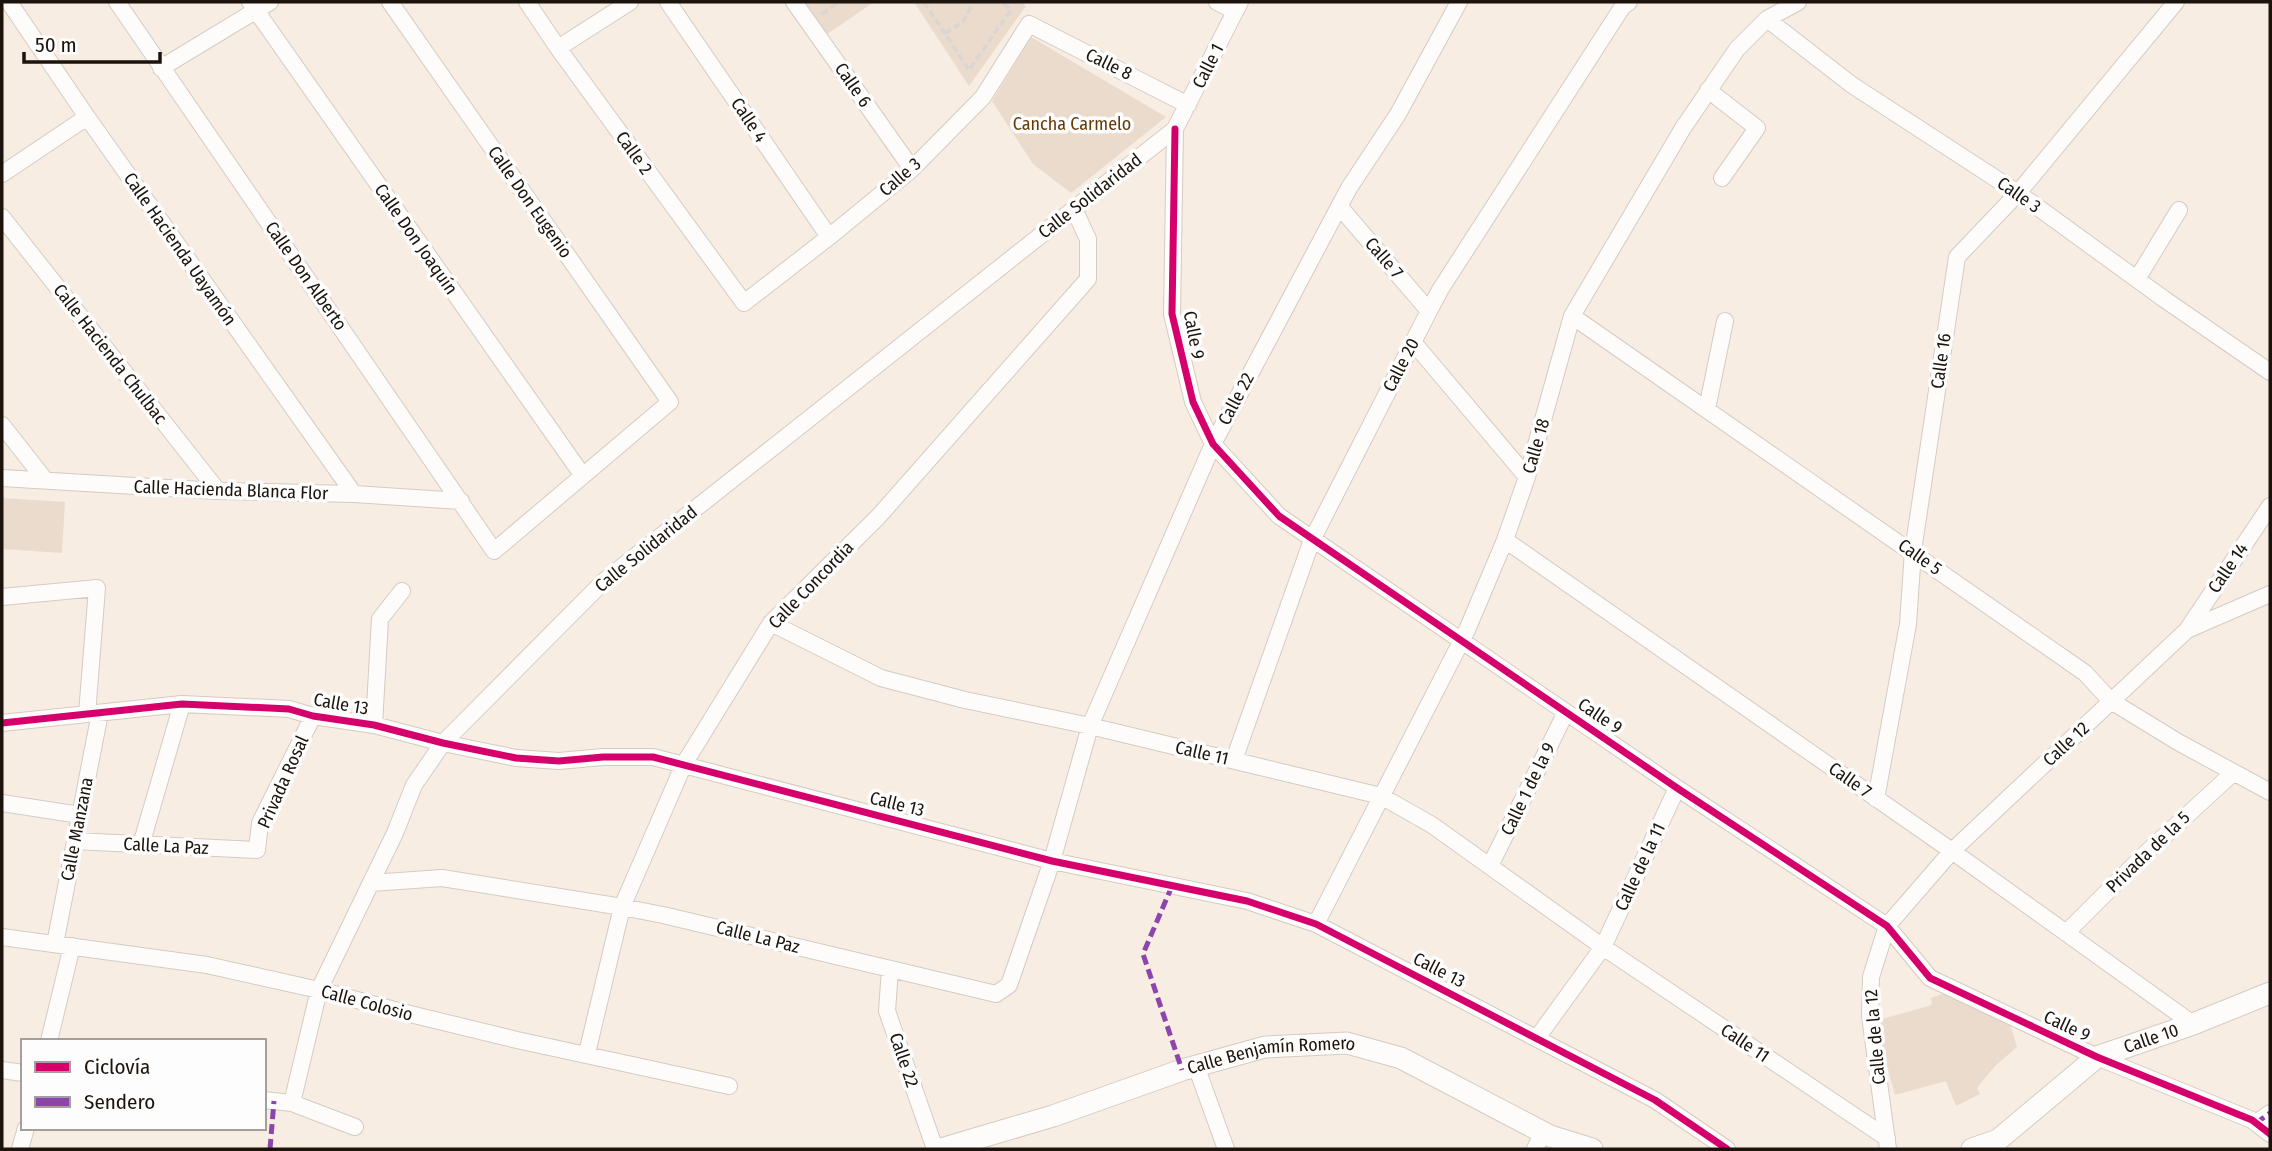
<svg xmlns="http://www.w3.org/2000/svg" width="2272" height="1151" font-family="'Fira Sans Condensed',sans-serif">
  <rect width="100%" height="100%" fill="#f7ede3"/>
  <!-- green -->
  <path fill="#ebdbcc" d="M801,2H874L820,39Z
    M914,2H1021L1026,6L969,86Z
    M1031,37L1166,117L1071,193L1033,164L992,101Z
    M2,498L65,502L62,553L2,549Z
    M1948,992L2009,1021L2017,1047L1995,1066L1977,1088L1980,1094L1956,1106L1946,1081L1895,1095L1875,1021L1932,1005L1931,998Z"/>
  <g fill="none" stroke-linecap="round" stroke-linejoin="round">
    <!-- minor casing -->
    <g stroke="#d4cbc3" stroke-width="18">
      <path id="minor" d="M9,2L87,117L354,494
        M117,2L494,551L670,402L390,2
        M250,2L583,476
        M527,2L558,48L744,303L829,237L912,169L983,97L1029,24L1188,105
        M668,2L829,237
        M794,2L912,169
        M1217,2L1235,11
        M1767,19L1852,85L2018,193L2164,299L2270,372
        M558,48L630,2
        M161,68L270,2
        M1708,90L1757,128L1722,178
        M1175,129L1172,314L1193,402L1213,444L1279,516L1677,788L1887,926L1930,978L2097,1057L2252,1120L2270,1134
        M2,174L87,117
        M1339,206L1429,311
        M2,217L218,491
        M2137,279L2179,210
        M1572,316L2085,673L2111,701L2178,742L2270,792
        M1413,342L1527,477
        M1707,409L1725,321
        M2,425L46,481
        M2,478L218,491L354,494L461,501
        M1505,540L1952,851L2193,1024
        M2,597L97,588L87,714
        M771,623L881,678L965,700L1090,726L1381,796L1432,825L1603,947L1887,1138
        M2187,630L2270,506
        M2,723L182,704L289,709L313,716L374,725L443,743L516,758L559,761L603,757H653L1052,861L1247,901L1316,924L1655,1100L1727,1149
        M374,725L380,619L402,591
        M1234,760L1312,540L1429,311L1440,290L1623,6L1629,2
        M1876,799L1908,624L1913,551L1957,257L2018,193L2176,2
        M2,803L80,815
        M75,841L257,850L260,823L313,716
        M141,845L182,704
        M1490,866L1566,712
        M371,883L442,878L622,907L663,915L996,994L1009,985L1052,861L1090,726L1213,444L1349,188L1398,114L1459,2
        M1316,924L1467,630L1505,540L1527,477L1572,316L1683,128L1737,49L1767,19L1798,2
        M2066,933L2146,853L2233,773
        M2,937L207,965L319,990L410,1014L517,1040L729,1086
        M55,944L100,713
        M890,969L887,1011L935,1149
        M1537,1038L1603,947L1677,788
        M49,1041L72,946
        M587,1053L622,907L684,764L771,623L878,517L1088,279V239L1074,209
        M1196,1066L1226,1149
        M2,1070L23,1073
        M264,1100L292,1103L355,1127
        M292,1103L319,990L395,833L414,785L443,743L604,581L1175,129L1240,2
        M2256,1123L2270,1113
        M20,1149L26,1128
        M1535,1149L1543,1132
        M1888,1149L1870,1016L1871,977L1887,926L1952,851L2187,630L2270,594"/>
    </g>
    <!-- tertiary casing -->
    <g stroke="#d4cbc3" stroke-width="23">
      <g id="tertiary">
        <path id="s1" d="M941,1149L1053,1116L1182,1070L1265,1047L1347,1043L1401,1058L1550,1136L1592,1149"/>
        <path id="s2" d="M1972,1149L1998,1140L2097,1057L2193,1024L2270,993"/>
      </g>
    </g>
    <!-- path -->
    <path stroke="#d9d6d4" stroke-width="3.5" stroke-dasharray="7 3.5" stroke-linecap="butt" d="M924,2L969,70L1011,10L1001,2
      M822,14L839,2
      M945,33L962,23L974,2"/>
    <!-- minor -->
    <use href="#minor" stroke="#fefcfb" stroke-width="16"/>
    <!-- tertiary -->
    <use href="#tertiary" stroke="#fefcfb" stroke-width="21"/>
    <!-- quiet -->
    <path stroke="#8e44ad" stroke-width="5" stroke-dasharray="10 5" stroke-linecap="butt" d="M1172,886L1143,954L1182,1070
      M2256,1123L2270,1113
      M270,1149L274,1101"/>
    <!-- cycleway casing -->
    <g stroke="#fdfdfd" stroke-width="11">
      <path id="cycleway" d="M1175,129L1172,314L1193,402L1213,444L1279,516L1677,788L1887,926L1930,978L2097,1057L2252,1120L2270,1134
        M2,723L182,704L289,709L313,716L374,725L443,743L516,758L559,761L603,757H653L1052,861L1247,901L1316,924L1655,1100L1727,1149"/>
    </g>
    <!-- cycleway -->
    <use href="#cycleway" stroke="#d6006c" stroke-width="7"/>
  </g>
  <g text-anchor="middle" stroke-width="7" stroke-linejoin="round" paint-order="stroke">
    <!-- street labels -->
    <g font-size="18" fill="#1b130c" stroke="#fdfdfd">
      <text transform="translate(1109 64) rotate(26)" y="6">Calle 8</text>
      <text transform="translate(1208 66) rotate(-63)" y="6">Calle 1</text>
      <text transform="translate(853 85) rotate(55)" y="6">Calle 6</text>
      <text transform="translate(749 120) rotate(56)" y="6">Calle 4</text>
      <text transform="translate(634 153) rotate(54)" y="6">Calle 2</text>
      <text transform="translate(900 177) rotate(-41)" y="6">Calle 3</text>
      <text transform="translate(2019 195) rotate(35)" y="6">Calle 3</text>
      <text transform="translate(1090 196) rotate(-38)" y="6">Calle Solidaridad</text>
      <text transform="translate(530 202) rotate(55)" y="6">Calle Don Eugenio</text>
      <text transform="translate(416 239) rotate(55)" y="6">Calle Don Joaquín</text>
      <text transform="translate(180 249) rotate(55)" y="6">Calle Hacienda Uayamón</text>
      <text transform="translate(1384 258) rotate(49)" y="6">Calle 7</text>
      <text transform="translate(306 276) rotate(55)" y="6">Calle Don Alberto</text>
      <text transform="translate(1194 335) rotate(79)" y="6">Calle 9</text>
      <text transform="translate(110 354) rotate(52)" y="6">Calle Hacienda Chulbac</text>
      <text transform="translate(1941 361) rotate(-82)" y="6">Calle 16</text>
      <text transform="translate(1401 365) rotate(-63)" y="6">Calle 20</text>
      <text transform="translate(1236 399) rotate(-62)" y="6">Calle 22</text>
      <text transform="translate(1536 446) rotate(-74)" y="6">Calle 18</text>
      <text transform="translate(231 490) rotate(2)" y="6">Calle Hacienda Blanca Flor</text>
      <text transform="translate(646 549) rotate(-39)" y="6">Calle Solidaridad</text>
      <text transform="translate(1920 557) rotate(35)" y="6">Calle 5</text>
      <text transform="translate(2228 568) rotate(-56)" y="6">Calle 14</text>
      <text transform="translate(811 585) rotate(-46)" y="6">Calle Concordia</text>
      <text transform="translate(341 704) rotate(10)" y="6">Calle 13</text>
      <text transform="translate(1600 716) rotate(34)" y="6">Calle 9</text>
      <text transform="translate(2066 744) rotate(-43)" y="6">Calle 12</text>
      <text transform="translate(1202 753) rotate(13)" y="6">Calle 11</text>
      <text transform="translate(1850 780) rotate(35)" y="6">Calle 7</text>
      <text transform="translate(283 782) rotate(-66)" y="6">Privada Rosal</text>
      <text transform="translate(1528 789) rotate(-64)" y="6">Calle 1 de la 9</text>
      <text transform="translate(897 804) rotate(14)" y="6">Calle 13</text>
      <text transform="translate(77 829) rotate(-79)" y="6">Calle Manzana</text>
      <text transform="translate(166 846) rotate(3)" y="6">Calle La Paz</text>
      <text transform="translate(2148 852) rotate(-44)" y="6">Privada de la 5</text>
      <text transform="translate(1640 867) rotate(-65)" y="6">Calle de la 11</text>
      <text transform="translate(758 937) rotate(14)" y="6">Calle La Paz</text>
      <text transform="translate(1439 970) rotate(27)" y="6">Calle 13</text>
      <text transform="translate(367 1003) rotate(15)" y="6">Calle Colosio</text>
      <text transform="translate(2067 1026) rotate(25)" y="6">Calle 9</text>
      <text transform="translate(1875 1037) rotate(-95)" y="6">Calle de la 12</text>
      <text dy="6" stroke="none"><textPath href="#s2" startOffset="214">Calle 10</textPath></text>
      <text transform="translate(1745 1043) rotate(34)" y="6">Calle 11</text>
      <text transform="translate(904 1060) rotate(71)" y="6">Calle 22</text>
      <text dy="6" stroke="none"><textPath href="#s1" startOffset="345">Calle Benjamín Romero</textPath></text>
    </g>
    <!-- park labels -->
    <g font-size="18" fill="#653b0a" stroke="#fdfdfd">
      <text x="1072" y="130">Cancha Carmelo</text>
    </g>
  </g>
  <!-- border -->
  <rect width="2272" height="1151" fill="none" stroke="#1b130c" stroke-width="7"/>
  <!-- legend -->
  <rect x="21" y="1039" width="245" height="91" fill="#fdfdfd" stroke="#a39f9d" stroke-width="2"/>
  <rect x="35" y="1062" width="35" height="10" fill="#d6006c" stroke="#a39f9d" stroke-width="2"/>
  <text x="84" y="1074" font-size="21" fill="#1b130c">Ciclovía</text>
  <rect x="35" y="1097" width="35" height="10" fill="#8e44ad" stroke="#a39f9d" stroke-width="2"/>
  <text x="84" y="1109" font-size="21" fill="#1b130c">Sendero</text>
  <!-- scale -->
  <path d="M24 52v10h136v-10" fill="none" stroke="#1b130c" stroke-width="3.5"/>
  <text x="35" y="52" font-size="21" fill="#1b130c" stroke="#fdfdfd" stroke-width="5" paint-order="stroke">50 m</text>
</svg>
